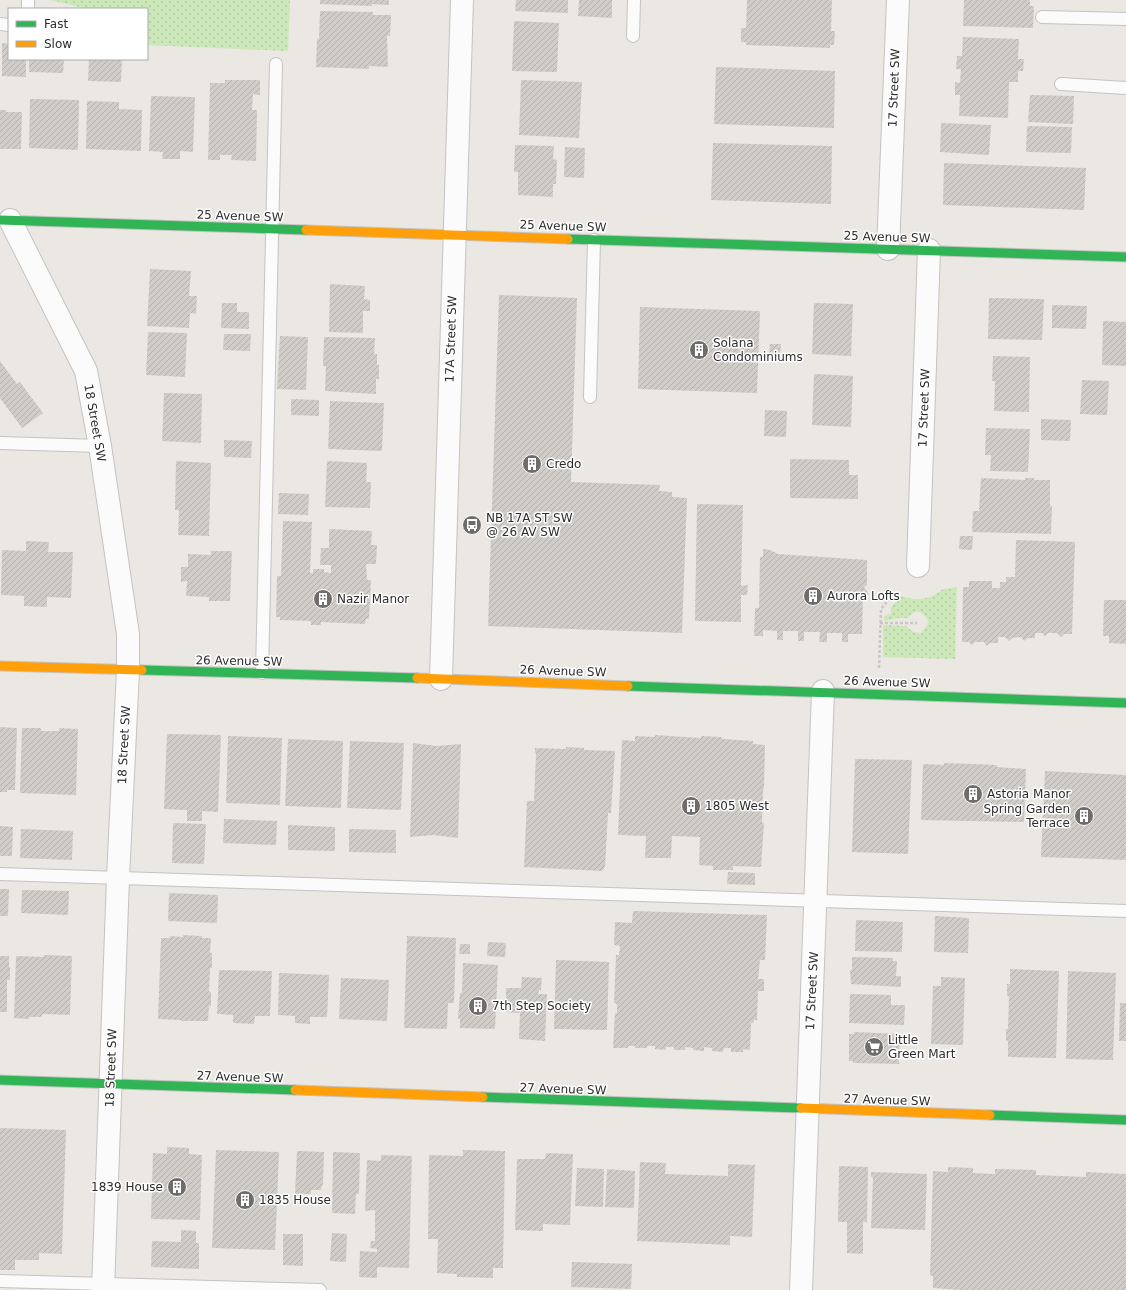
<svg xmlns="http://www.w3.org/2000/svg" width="1126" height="1290" font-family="'DejaVu Sans',sans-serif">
  <defs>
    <pattern id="grass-dots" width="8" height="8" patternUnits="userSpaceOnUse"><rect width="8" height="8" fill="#cce8b9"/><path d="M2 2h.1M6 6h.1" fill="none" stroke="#afc79f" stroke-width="1.8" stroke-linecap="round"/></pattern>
    <pattern id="building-hatch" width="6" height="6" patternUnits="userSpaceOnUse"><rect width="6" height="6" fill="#d0cdc9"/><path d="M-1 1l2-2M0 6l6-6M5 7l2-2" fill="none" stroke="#b3b0ad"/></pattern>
  </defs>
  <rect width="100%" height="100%" fill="#ebe7e2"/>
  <!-- grass -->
  <path fill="url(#grass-dots)" d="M50,0H290L288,51L147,45V9H87Z
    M957,587L955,659L883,657V625L906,626L913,632L921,633L927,626L928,620L921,612H914L907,618H897L884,621V616L891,614V607L901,596C913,600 924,601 936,594C939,592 941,590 944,589C948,588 953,588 957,587Z"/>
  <!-- building -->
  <path fill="url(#building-hatch)" d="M320,0H389V5L372,4V6L320,4Z
    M516,0H568V13L515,11Z
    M579,0H612V18L578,16Z
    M747,0H832L831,31H835L834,45H830V48L746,45V42H741V28H746Z
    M964,0H1030V6H1034L1033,28L963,26Z
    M320,11L373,12V15H391L390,36H387L388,67L369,66V69L316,67L317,39H319Z
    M514,21L559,23L557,72L512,71Z
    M963,37L1019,39L1018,59H1024L1023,71H1018V82H1009L1008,118L959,116L960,95H955V82L960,83L961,69H956L957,56H962Z
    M2,43L9,44V59H26V77L2,76Z
    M29,59H64L63,73L29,72Z
    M89,59H122L121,82L88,81Z
    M716,67L835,71L834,128L714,124Z
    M225,80H260V95L253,94L252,110H257L256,161L231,160L232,155H220V160H208L210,83H225Z
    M521,80L582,82L579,138L519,135Z
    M1030,95L1074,96L1073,124L1028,122Z
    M151,96L195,97L193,152L180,151V159H162L163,152L149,151Z
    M30,99L79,100L78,150L29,148Z
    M87,101L119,102V109L142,110L141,151L86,149Z
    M0,110H6V112H22L21,149H0Z
    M941,123L991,125L989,155L940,152Z
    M1027,126L1072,127L1071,153L1026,152Z
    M713,143L832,146L831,204L711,200Z
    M515,145L554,146L553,159L557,160L556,184H553V197L518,195V172H514Z
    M565,147L585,148L584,178L564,177Z
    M944,163L1086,168L1084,210L943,205Z
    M150,269L191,271L189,296H197L196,314L190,313L189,328L147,326Z
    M330,284L365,286L364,299L370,300V311H363V333L329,332Z
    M499,295L577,298L571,482L660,485L659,491L672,492V497L687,498L682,633L488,626Z
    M989,298L1044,299L1042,340L988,339Z
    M222,303H237V312H249V329L221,328Z
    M814,303L853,304L851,356L812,354Z
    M1052,305L1087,306L1086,329L1052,328Z
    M640,307L760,311L757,393L638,389Z
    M1103,321L1126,322V366L1102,365Z
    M148,332L187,333L185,377L146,375Z
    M224,334H251L250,351L223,350Z
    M280,336L308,337L306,390L277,389Z
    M324,337L375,338L374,354H377V365H379V379H376V394L325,391L326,366H323V365Z
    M770,344H781L780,359H769Z
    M993,356L1030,357L1029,412L994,411L995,381H992Z
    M0,361L17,384L20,382L43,413L22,428L0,398Z
    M814,374L853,376L851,427L812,425Z
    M1082,380L1109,381L1107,415L1080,414Z
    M164,393L202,394L201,443L162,441Z
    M291,399L319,400V416L291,415Z
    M330,401L384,403L382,451L328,449Z
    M765,410L787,411L786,437L764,436Z
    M1041,419L1071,420L1070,441L1041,440Z
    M986,428L1030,429L1028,472L990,471L991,455H985Z
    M224,440L252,441L251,458L224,457Z
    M790,459L849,460V475H858V499L790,498Z
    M176,461L211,463L209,536L178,535L179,510H175Z
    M327,461L367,463L366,482H371L370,508L325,507Z
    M981,478L1025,480V478H1034V480H1050V506H1052L1051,534L972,532L973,511H979Z
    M279,493L309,494L308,515L278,514Z
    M697,504L743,505L741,586L748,585L747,595H741V622L695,621Z
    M283,521L312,522L310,573H313V569H324V572L331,573V565H320L321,548H329V529L372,531L371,545H377L376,564H366L367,580H371L369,619H366L365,624L321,622V625H311V621L280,620V617H276L277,576H281Z
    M960,536H973L972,550L959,549Z
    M1016,540L1075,542L1072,634H1064L1061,637L1057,633H1048L1045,636L1042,633H1035V638H1028L1024,641L1021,637L1012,638L1009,641L1005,637H998V643H990L987,646L984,642H975L972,645L969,642H962L963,587H969V581H992V588H1000V582H1006V577H1015Z
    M26,541L49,542L48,552H73L71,598L47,597V607L24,606V596L1,595L2,550L26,551Z
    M763,549L770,550L778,554L867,560V585L864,587L869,594L863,597L862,634H848V642H842V633H827V642H819L820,632H804V641H798V631H783V640H777V631L763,630V636H754L755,608H759L760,557H763Z
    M211,551H232L230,601H209V597L186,596L187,581L181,582V567H188V554L211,555Z
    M1104,600H1126V644L1109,643V636H1103Z
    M0,727L17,728L15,790H7V792H0Z
    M22,728H41V731H59V728L78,729L76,795L20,793Z
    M167,734L221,735L218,812L202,811V821H187V810L164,809Z
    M655,735L701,738V736L721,737L723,739L753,741V744L765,745L764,789H763L762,823H764L761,867L733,866V870H713V866L699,865L700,837L672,836L671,858H645L646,836L618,835L622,740L635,741V736L655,737Z
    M228,736L282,738L280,805L226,803Z
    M288,739L343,741L341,808L285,806Z
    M350,741L404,743L401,810L347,808Z
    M413,743L437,746L461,744L458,838L434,835L410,837Z
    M566,747L584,748V750L615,751L611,813H608L605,867L602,871L524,867L527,801H534L536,753H535V748L566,749Z
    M855,759L912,760L908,854L852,852Z
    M944,763L997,765V767L1026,769L1024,822L921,820L923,764L944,765Z
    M1045,771L1126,775V860L1041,857Z
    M224,819L277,821L276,845L223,843Z
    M173,823L206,824L204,864L172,863Z
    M288,825L335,827V851L288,850Z
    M0,826L13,827L12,856H0Z
    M21,829L73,831L72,860L20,858Z
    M349,829L396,830V853L349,852Z
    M728,872L755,873V885L727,884Z
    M0,889H9L8,916H0Z
    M22,890L69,891L68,915L21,913Z
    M169,893L218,895L217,923L168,921Z
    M633,911L767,915L765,960H760L758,979H764V991H758L757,1020H754L753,1023H751L750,1050L743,1049V1052H731V1048H724L723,1052L712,1051V1048L704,1047V1051L693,1050V1048L685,1047V1050H674V1047H666V1050L655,1049V1046H647V1048H635V1046H628V1048H613L615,1013H617V1004L614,1003L616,955H619L620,946L614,945L615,922L632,923Z
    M935,916L969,918L968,953L934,952Z
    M856,920L903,922L902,952L855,951Z
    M183,935L202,936V938H211L210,953H212V968H210L209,992H211V1006H209L208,1021H181V1020L158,1019L161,938H170V936L183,937Z
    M407,936L456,938L454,1003H448L447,1029L404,1028Z
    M488,942L506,943L505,957L487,956Z
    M460,944H470V954H459Z
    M44,955L72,956L70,1015L42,1014V1017H29V1019L14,1018L16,956L44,957Z
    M0,956H9V967H10V980H7V1012H0Z
    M852,957L893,958V961H897L896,976H901V987L851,984L850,970H852Z
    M556,960L609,962L607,1030L554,1029Z
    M463,963L498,965L495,1029L460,1028V1019H458L460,993H462Z
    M1010,969L1059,971L1056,1058L1008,1057V1041H1006V1029H1008L1009,996H1007V984H1010Z
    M219,970L272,971L270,1016H255L254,1024L233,1023V1015L217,1014Z
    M1068,971L1116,973L1113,1060L1066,1059Z
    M279,973L329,975L327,1017H310V1024L295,1023V1016L278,1015Z
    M522,977L542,978L541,990H539L538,994H547L545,1041L519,1039L520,1013L506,1012V988H521Z
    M941,977L965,978L963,1045L931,1044L933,986H941Z
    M341,978L389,980L387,1021L339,1019Z
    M850,994L891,995V1005H905L904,1025L849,1023Z
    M1120,1003H1126V1041H1119Z
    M854,1032L900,1034L899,1064L853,1063V1061H849V1034H854Z
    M0,1128L66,1130L62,1254L39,1253V1260H15V1270H0Z
    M167,1147L189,1148V1154L202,1155L200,1220L151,1219L153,1153L167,1154Z
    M216,1150L279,1152L275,1250L212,1248Z
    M463,1150L505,1151L503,1268H493V1278L457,1277V1274L437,1273L438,1239H428L429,1155L463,1156Z
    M297,1151L324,1152L323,1185H322L321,1190H311V1194H295Z
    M333,1152L360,1153L359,1194H356L355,1214L332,1213Z
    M546,1153L573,1154L570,1225L543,1224V1231L515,1230L517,1159H545Z
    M381,1155L412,1156L409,1268L377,1267V1278L359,1277L360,1251L377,1252V1249L370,1248L371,1241H375V1210L365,1211L367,1160L381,1161Z
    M640,1162L666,1163L665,1174L728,1176V1164L755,1165L752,1237L730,1236V1245L637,1241Z
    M839,1166L868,1167L867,1222H863V1254L847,1253V1222H838Z
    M948,1167L973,1168V1173L995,1174V1169L1036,1170V1175L1086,1177V1172L1126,1174V1290H960L933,1288V1276L930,1275L933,1171L948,1172Z
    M577,1168L604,1169L603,1207L575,1206Z
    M607,1169L635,1171L634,1208L605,1207Z
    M871,1172L927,1174L925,1230L871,1228L873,1177H871Z
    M181,1230L196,1231V1243H199V1269L151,1267L152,1241L181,1242Z
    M332,1233L347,1234L346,1262L330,1261Z
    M283,1234H303V1266L283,1265Z
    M572,1262L632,1264L631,1289L571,1287Z"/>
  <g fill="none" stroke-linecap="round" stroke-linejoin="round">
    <!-- lane casing -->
    <g stroke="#c4c3c3" stroke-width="14">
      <path id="lane" d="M28,9V0
        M1042,17L1126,19
        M0,24L9,25
        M633,36L634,0
        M1061,84L1126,88
        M590,397L594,240
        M0,443L100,446
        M262,673L276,64
        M0,874L1126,911
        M0,1281L320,1290"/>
    </g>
    <!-- street casing -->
    <g stroke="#c4c3c3" stroke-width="24">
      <path id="street" d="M10,220L86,371L100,446L128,634V670L118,878L103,1290
        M888,249L898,0
        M918,566L929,250
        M441,679L462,0
        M801,1290C807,1090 817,891 823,691"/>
    </g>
    <!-- fast casing -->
    <g stroke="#c4c3c3" stroke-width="11">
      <path id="fast" d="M0,220L306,230
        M568,239L1126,257
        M142,670L417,678
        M628,686L1126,703
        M0,1080L295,1090
        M483,1097L801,1108
        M990,1115L1126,1120"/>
    </g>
    <!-- slow casing -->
    <g stroke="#c4c3c3" stroke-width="11">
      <path id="slow" d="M306,230L568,239
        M0,666L142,670
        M417,678L628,686
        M295,1090L483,1097
        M801,1108L990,1115"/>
    </g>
    <!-- path -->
    <path stroke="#c8c8c7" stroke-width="2.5" stroke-dasharray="3 2" stroke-linecap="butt" d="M880,623H917
      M879,668L881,609L894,593"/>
    <!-- lane -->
    <use href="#lane" stroke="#fcfbfb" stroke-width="12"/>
    <!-- street -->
    <use href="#street" stroke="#fcfbfb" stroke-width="22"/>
    <!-- fast -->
    <use href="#fast" stroke="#30b455" stroke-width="9"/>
    <!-- slow -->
    <use href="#slow" stroke="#ff9f0a" stroke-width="9"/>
  </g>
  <!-- icons -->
  <defs>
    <g id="building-disc" transform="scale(1)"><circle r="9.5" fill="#6f6d6c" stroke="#fff"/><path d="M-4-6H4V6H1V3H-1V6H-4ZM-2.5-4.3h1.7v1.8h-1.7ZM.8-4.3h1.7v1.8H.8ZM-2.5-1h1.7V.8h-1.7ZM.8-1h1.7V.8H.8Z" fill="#fff"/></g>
    <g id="bus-disc" transform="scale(1)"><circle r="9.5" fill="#6f6d6c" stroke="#fff"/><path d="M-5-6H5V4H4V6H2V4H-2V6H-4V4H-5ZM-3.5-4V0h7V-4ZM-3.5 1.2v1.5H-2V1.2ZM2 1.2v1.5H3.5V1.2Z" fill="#fff"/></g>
    <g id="supermarket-disc" transform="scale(1)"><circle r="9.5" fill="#6f6d6c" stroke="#fff"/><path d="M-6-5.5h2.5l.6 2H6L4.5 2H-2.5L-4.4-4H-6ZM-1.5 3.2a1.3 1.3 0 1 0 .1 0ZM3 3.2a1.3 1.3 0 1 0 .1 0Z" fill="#fff"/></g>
  </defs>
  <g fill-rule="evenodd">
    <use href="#building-disc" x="699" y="350"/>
    <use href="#building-disc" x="532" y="464"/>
    <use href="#bus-disc" x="472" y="525"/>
    <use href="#building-disc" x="813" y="596"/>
    <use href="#building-disc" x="323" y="599"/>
    <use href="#building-disc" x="973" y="794"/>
    <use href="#building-disc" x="691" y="806"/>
    <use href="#building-disc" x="1084" y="816"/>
    <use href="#building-disc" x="478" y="1006"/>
    <use href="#supermarket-disc" x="874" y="1047"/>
    <use href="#building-disc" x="177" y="1187"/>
    <use href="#building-disc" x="245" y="1200"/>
  </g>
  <g text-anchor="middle" stroke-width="3" stroke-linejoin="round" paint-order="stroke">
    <!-- street labels -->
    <g font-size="12" fill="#2c2c2c" stroke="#fff">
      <text transform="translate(894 88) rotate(-88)" y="4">17 Street SW</text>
      <text transform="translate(240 216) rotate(2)" y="4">25 Avenue SW</text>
      <text transform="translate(563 226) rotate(2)" y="4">25 Avenue SW</text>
      <text transform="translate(887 237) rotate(2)" y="4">25 Avenue SW</text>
      <text transform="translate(451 339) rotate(-88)" y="4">17A Street SW</text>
      <text transform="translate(924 408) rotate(-88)" y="4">17 Street SW</text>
      <text transform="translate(95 423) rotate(80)" y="4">18 Street SW</text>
      <text transform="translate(239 661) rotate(1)" y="4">26 Avenue SW</text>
      <text transform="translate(563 671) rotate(2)" y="4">26 Avenue SW</text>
      <text transform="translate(887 682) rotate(2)" y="4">26 Avenue SW</text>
      <text transform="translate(124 745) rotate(-87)" y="4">18 Street SW</text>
      <text transform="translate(812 991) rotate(-87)" y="4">17 Street SW</text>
      <text transform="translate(111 1068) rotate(-88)" y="4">18 Street SW</text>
      <text transform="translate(240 1077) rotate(2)" y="4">27 Avenue SW</text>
      <text transform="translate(563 1089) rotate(2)" y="4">27 Avenue SW</text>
      <text transform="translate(887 1100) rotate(2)" y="4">27 Avenue SW</text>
    </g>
    <!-- poi labels -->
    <g font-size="12" fill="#2c2c2c" stroke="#fff" text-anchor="start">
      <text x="713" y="347">Solana<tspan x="713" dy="14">Condominiums</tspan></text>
      <text x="546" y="468">Credo</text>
      <text x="486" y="522">NB 17A ST SW<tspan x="486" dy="14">@ 26 AV SW</tspan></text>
      <text x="827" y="600">Aurora Lofts</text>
      <text x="337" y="603">Nazir Manor</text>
      <text x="987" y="798">Astoria Manor</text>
      <text x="705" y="810">1805 West</text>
      <text x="1070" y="813" text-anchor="end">Spring Garden<tspan x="1070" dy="14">Terrace</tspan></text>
      <text x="492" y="1010">7th Step Society</text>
      <text x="888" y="1044">Little<tspan x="888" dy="14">Green Mart</tspan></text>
      <text x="163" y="1191" text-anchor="end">1839 House</text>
      <text x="259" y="1204">1835 House</text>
    </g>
  </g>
  <!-- legend -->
  <rect x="8" y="8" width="140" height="52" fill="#ffffff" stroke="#ababab"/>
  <rect x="16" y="21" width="20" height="6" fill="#30b455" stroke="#ababab"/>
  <text x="44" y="28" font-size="12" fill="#2c2c2c">Fast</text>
  <rect x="16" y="41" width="20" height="6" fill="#ff9f0a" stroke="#ababab"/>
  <text x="44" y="48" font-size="12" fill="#2c2c2c">Slow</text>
</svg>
